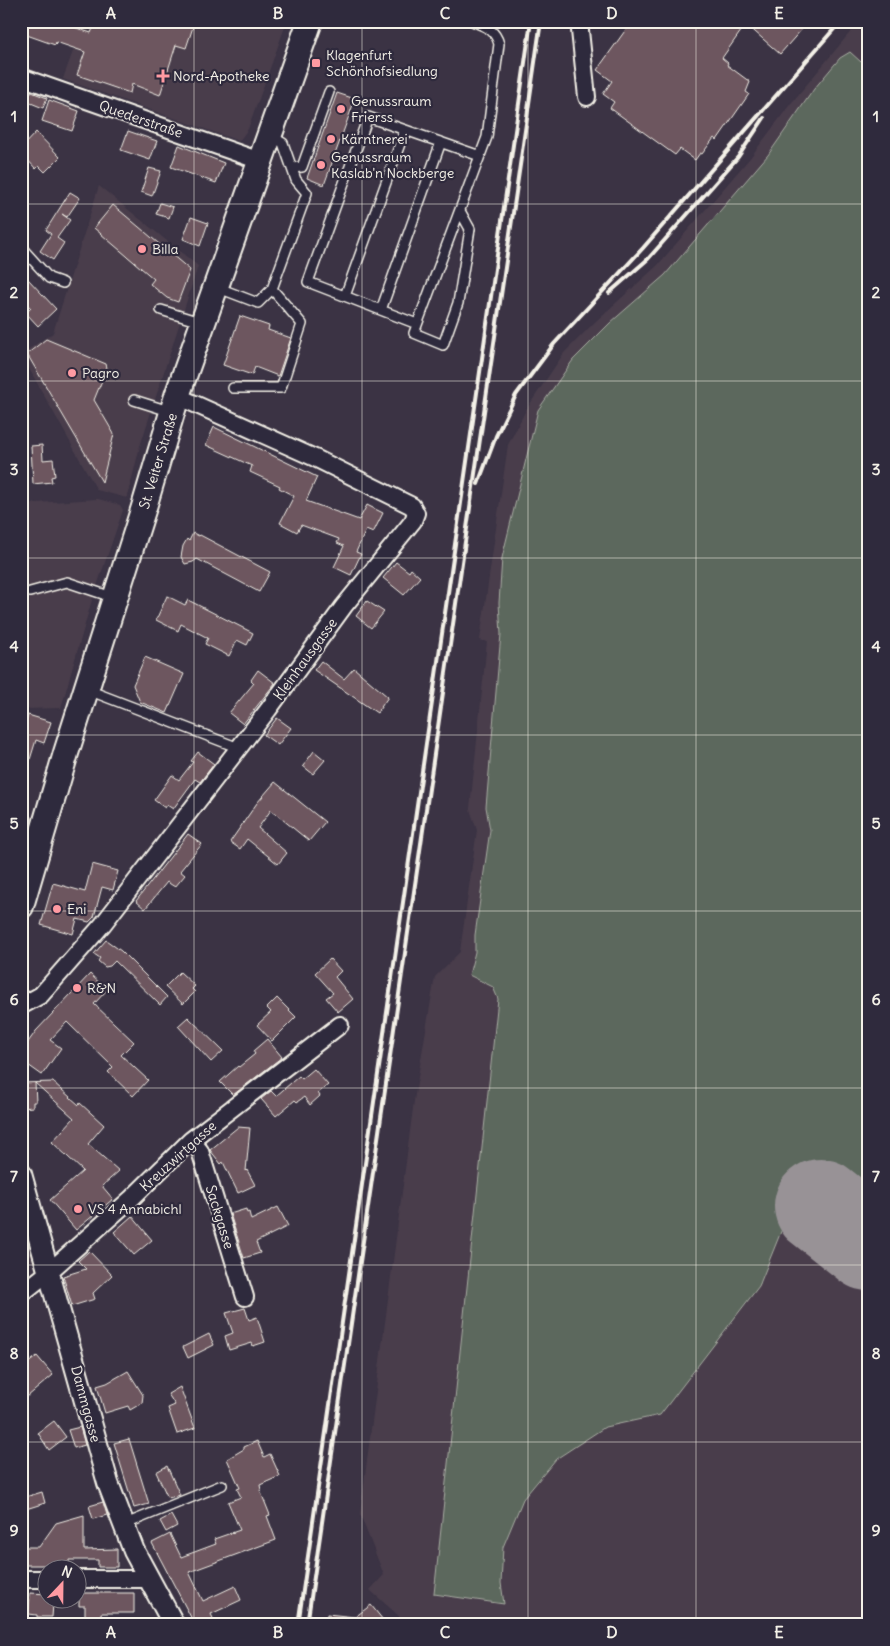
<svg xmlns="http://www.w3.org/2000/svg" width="890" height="1646" font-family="Delius,sans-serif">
  <rect width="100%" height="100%" fill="#3b3344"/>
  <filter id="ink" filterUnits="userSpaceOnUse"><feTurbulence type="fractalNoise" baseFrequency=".02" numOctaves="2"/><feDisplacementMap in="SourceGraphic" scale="10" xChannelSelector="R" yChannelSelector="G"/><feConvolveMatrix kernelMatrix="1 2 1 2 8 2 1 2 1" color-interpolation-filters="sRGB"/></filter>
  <g filter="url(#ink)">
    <!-- built -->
    <path fill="#4a3e4c" d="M84,21H287L248,129L239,141L63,79Z
      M861,21H869V1625H399V1616L370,1590L384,1575L360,1514L414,1101L435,977L460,952L477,830L470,809L487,642L480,640L508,445L526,410L564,353L596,321L657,266L750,158L789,106L853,29Z
      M99,186L198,266L140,446L127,498L97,490L21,354L53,333Z
      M98,499L120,505L123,510L91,603L61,708L21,709V504Z
      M21,1218L33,1262L21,1257Z"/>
    <!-- green -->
    <path fill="#5b675d" stroke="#a8aca2" d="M850,52L861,62L869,55V1195L830,1165L782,1229L759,1286L660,1415L605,1427L556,1459L523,1499L503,1547L501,1583L504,1604L434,1594L498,999L493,987L469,975L475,952V935L490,830L486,807L501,634L499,603L502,558L538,410L573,360L610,323L665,275L768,155L814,89L840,58Z"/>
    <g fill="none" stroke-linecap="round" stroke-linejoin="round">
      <!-- runway -->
      <path stroke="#989296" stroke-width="94" d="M821,1206L869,1244"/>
    </g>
    <!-- building -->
    <path fill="#6d565f" stroke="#f4f1e8" d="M29,21H63L62,23L91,33L96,21H195L186,48L176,45L160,95L132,84L130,93L77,75L85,52L56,42L55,45L24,34Z
      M632,21H809L780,54L746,24L722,58L728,63L727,65L750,82L746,92L749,94L717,140L714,138L702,154L700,153L695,160L680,149L675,155L610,108L614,102L603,94L612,81L597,70Z
      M29,91L47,98L43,108L26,101Z
      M337,93L355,99L324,185L307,178Z
      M49,100L79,111L72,131L42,121Z
      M128,131L157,141L150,160L121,150Z
      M36,132L60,157L45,172L39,166L36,169L24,156L27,154L21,148Z
      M179,145L224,163L216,183L171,167Z
      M149,168L161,171L152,196L141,192Z
      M70,192L80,198L67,217L62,214L70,220L57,238L64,243L53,260L40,251L51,234L46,230Z
      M160,203L173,207L169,218L156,214Z
      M113,205L190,270L178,302L167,298L150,284L154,279L94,228Z
      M191,217L208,223L200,246L183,239Z
      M28,279L56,309L38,326L26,313L31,308L21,298V285Z
      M240,316L269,326L268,330L291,338L278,376L255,367L252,375L223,365Z
      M46,339L106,364L107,368L94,400L114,434L102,482L27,354Z
      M214,427L317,477L306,501L359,520L367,505L383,513L373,533L366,530L356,552L361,554L351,575L334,567L344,546L337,543L339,539L301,525L297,532L280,523L294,496L279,488L280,486L250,472L252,466L206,445Z
      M42,445L43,460L53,459L55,476L51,477L52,482L33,484L31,446Z
      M193,533L199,536L200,535L270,572L259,592L197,559L193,562L185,564L181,557L183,546L187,539L189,541Z
      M396,562L409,572L411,569L420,577L404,595L383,578Z
      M167,596L185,605L188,600L253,633L247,645L237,640L229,656L205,644L208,638L181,624L178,631L156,620Z
      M367,601L384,612L371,628L356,616Z
      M145,657L184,674L167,713L140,702L133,685Z
      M321,661L344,679L354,668L388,697L377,713L314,670Z
      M258,670L275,683L243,724L229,713L254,683L251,680Z
      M28,715L51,722L44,743L36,740L24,779L21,778V720L26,722Z
      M277,718L291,728L278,745L264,735Z
      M314,751L325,760L313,774L303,766Z
      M198,752L214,764L200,782L195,779L173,809L167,805L165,808L154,800L172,775L179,780L193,762L191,761Z
      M275,782L325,822L309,841L271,810L258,828L287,853L278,864L247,839L240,849L230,842L257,803Z
      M188,834L202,844L180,871L185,875L175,887L167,882L145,909L136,901Z
      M92,864L118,871L113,890L102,887L94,917L89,922L77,919L73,934L41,925L53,883L85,892Z
      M106,940L121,951L167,997L160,1005L115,961L110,966L105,967L98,961L100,958L94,954Z
      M330,959L341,971L335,977L353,999L338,1012L326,998L333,993L315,973Z
      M180,972L195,986L192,989L195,992L183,1004L165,987Z
      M90,974L107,990L94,1004L134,1042L121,1055L148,1080L133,1096L108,1072L113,1067L67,1022L50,1040L61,1048L42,1075L21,1060V1052L36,1031Z
      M277,998L296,1017L272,1041L257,1025L271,1012L267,1008Z
      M188,1017L223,1051L211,1062L178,1026Z
      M267,1039L282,1057L233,1095L220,1082L238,1066L239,1067L255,1054L253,1051Z
      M314,1069L328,1085L318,1093L320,1096L310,1105L304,1097L297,1102L295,1100L276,1116L261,1099L271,1091L276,1096L299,1076L302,1079Z
      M53,1082L79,1105L80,1103L104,1125L88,1144L119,1171L102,1186L113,1199L76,1230L50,1200L83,1171L52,1142L74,1118L35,1083L36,1102H33V1107L21,1108V1083Z
      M238,1127L250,1128L246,1171L247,1170L255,1185L238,1193L223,1162L221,1164L210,1150Z
      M278,1207L288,1226L256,1242L260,1253L244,1258L230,1214L246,1209L247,1213L249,1212L251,1220Z
      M132,1216L152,1240L134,1255L114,1232Z
      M89,1251L112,1275L93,1293L95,1299L72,1306L63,1276L86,1269L78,1261Z
      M245,1308L249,1320L257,1317L265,1342L253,1346L252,1343L229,1350L225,1336L233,1333L226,1313Z
      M209,1334L214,1345L188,1358L183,1347Z
      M37,1356L53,1375L21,1402V1369Z
      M128,1371L143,1395L142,1403L130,1410L128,1406L105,1413L97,1386L107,1383Z
      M180,1387L195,1428L177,1434L168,1408L175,1405L168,1394Z
      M54,1421L66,1437L49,1450L38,1433Z
      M80,1427L85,1445L74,1448L68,1430Z
      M129,1439L149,1504L134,1508L114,1443Z
      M257,1441L264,1457L270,1454L280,1476L260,1485L261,1490H260L270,1515L267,1516L276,1540L189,1572L203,1601L235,1586L241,1600L211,1614L216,1625H195L152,1543L170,1534L181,1557L216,1544L214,1539L240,1530L228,1502L241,1497L237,1489L240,1488L227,1459L244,1449V1447Z
      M167,1466L180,1495L168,1498L156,1472Z
      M42,1492L45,1503L26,1509L22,1498Z
      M103,1502L107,1515L93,1519L89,1506Z
      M84,1515V1550L117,1549V1567H98V1560H69V1565H21V1547H39L56,1523Z
      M171,1515L177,1526L166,1532L160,1521Z
      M30,1593L48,1594V1598H50V1604H53L52,1617H37V1615L29,1614Z
      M79,1593H134V1613H101V1625H85V1606H79Z
      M371,1605L387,1625H361L358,1620V1625H326L327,1614L355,1617Z"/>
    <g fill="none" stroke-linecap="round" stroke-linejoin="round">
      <!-- service casing -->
      <g stroke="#f4f1e8" stroke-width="12">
        <path id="service" d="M292,168L302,167L329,92
          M460,211L470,229L458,303L443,345L414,333L487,137L499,44C495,29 485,26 472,21
          M21,247L49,278L63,283
          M216,287L258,303L272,289
          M345,296L405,130
          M161,310L203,323
          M381,310L441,142
          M417,324L308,282L368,117L480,156
          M233,388H281L302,324L272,289L307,193L296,180L283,143L270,135
          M134,400L172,412
          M30,592L67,582L115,598
          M88,690L239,748
          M123,1525L222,1485"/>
      </g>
      <!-- minor casing -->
      <g stroke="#f4f1e8" stroke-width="20">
        <path id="minor" d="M579,21L587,97
          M21,77L260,161
          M21,1006L41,995L103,924L268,710L344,606L413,521L416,513L412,506L315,458L177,396
          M191,1140L200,1151L245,1297
          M21,1294L50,1271L132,1198L191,1140L340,1025
          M21,1579H48
          M78,1579H148"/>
      </g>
      <!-- tertiary casing -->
      <g stroke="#f4f1e8" stroke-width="24">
        <path id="tertiary" d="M21,1174L108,1483L134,1551L174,1625"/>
      </g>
      <!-- secondary casing -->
      <g stroke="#f4f1e8" stroke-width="28">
        <path id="secondary" d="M21,906L66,753L144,507L177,396L310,21"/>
      </g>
      <!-- service -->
      <use href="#service" stroke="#2f2a3d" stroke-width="9"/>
      <!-- minor -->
      <use href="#minor" stroke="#2f2a3d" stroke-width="16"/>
      <!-- tertiary -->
      <use href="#tertiary" stroke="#2f2a3d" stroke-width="20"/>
      <!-- secondary -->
      <use href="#secondary" stroke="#2f2a3d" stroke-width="24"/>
      <!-- rail -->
      <path stroke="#f4f1e8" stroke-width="4" d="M609,293L648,259L738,157L764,118
        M478,484L496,436L516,395L554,344L643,248L841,21
        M298,1625L531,21
        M307,1625L541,21"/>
    </g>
  </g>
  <!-- grid -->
  <path fill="none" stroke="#f4f1e8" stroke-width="1" stroke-opacity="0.55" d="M194,21V1625M362,21V1625M528,21V1625M696,21V1625M21,204H869M21,381H869M21,558H869M21,735H869M21,911H869M21,1088H869M21,1265H869M21,1442H869"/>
  <!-- markers -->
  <g fill="#ff9aa2" stroke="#2f2a3d" stroke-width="2">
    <rect x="311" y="58" width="10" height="10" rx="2.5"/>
    <path d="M160.5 68.5h5v5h5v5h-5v5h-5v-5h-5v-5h5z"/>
    <circle cx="341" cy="109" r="5"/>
    <circle cx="331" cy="139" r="5"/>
    <circle cx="321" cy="165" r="5"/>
    <circle cx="142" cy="249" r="5"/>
    <circle cx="72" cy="373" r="5"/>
    <circle cx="57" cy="909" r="5"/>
    <circle cx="77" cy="988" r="5"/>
    <circle cx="78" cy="1209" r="5"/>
  </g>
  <g text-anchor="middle" stroke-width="4.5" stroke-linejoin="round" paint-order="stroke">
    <!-- poi labels -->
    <g font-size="14" fill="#f4f1e8" stroke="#2f2a3d" text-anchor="start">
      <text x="326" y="60">Klagenfurt<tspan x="326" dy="16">Schönhofsiedlung</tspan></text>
      <text x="173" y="81">Nord-Apotheke</text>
      <text x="351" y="106">Genussraum<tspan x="351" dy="16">Frierss</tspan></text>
      <text x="341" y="144">Kärntnerei</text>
      <text x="331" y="162">Genussraum<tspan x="331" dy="16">Kaslab'n Nockberge</tspan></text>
      <text x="152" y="254">Billa</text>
      <text x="82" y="378">Pagro</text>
      <text x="67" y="914">Eni</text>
      <text x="87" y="993">R&amp;N</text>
      <text x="88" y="1214">VS 4 Annabichl</text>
    </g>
    <!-- street labels -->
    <g font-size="14" fill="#f4f1e8" stroke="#2f2a3d">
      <text transform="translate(141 119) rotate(19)" y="5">Quederstraße</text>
      <text transform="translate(158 461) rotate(-73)" y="5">St. Veiter Straße</text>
      <text transform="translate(305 659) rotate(-54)" y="5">Kleinhausgasse</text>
      <text transform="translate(178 1156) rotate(-42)" y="5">Kreuzwirtgasse</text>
      <text transform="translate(220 1217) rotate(73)" y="5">Sackgasse</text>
      <text transform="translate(86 1404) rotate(75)" y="5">Dammgasse</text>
    </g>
  </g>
  <!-- margin -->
  <rect width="890" height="1646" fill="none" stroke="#2f2a3d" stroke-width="55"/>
  <!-- north arrow -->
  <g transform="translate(62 1584) rotate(22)"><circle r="24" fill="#2f2a3d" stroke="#7e7a81"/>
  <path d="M0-4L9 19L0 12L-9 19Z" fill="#ff9aa2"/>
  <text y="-8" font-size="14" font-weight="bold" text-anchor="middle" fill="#f4f1e8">N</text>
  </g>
  <rect x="28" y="28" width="834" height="1590" fill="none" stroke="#f4f1e8" stroke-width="2"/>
  <g font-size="16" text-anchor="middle" font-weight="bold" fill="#f4f1e8">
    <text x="111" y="19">A</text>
    <text x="278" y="19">B</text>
    <text x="445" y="19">C</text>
    <text x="612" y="19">D</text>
    <text x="779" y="19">E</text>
    <text x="14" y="122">1</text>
    <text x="876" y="122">1</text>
    <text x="14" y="298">2</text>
    <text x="876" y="298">2</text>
    <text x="14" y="475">3</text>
    <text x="876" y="475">3</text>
    <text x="14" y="652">4</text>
    <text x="876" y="652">4</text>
    <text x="14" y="829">5</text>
    <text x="876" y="829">5</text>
    <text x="14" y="1005">6</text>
    <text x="876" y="1005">6</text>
    <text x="14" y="1182">7</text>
    <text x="876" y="1182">7</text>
    <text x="14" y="1359">8</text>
    <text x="876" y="1359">8</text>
    <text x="14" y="1536">9</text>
    <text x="876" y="1536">9</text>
    <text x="111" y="1638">A</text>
    <text x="278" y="1638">B</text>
    <text x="445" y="1638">C</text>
    <text x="612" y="1638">D</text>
    <text x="779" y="1638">E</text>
  </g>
</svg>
